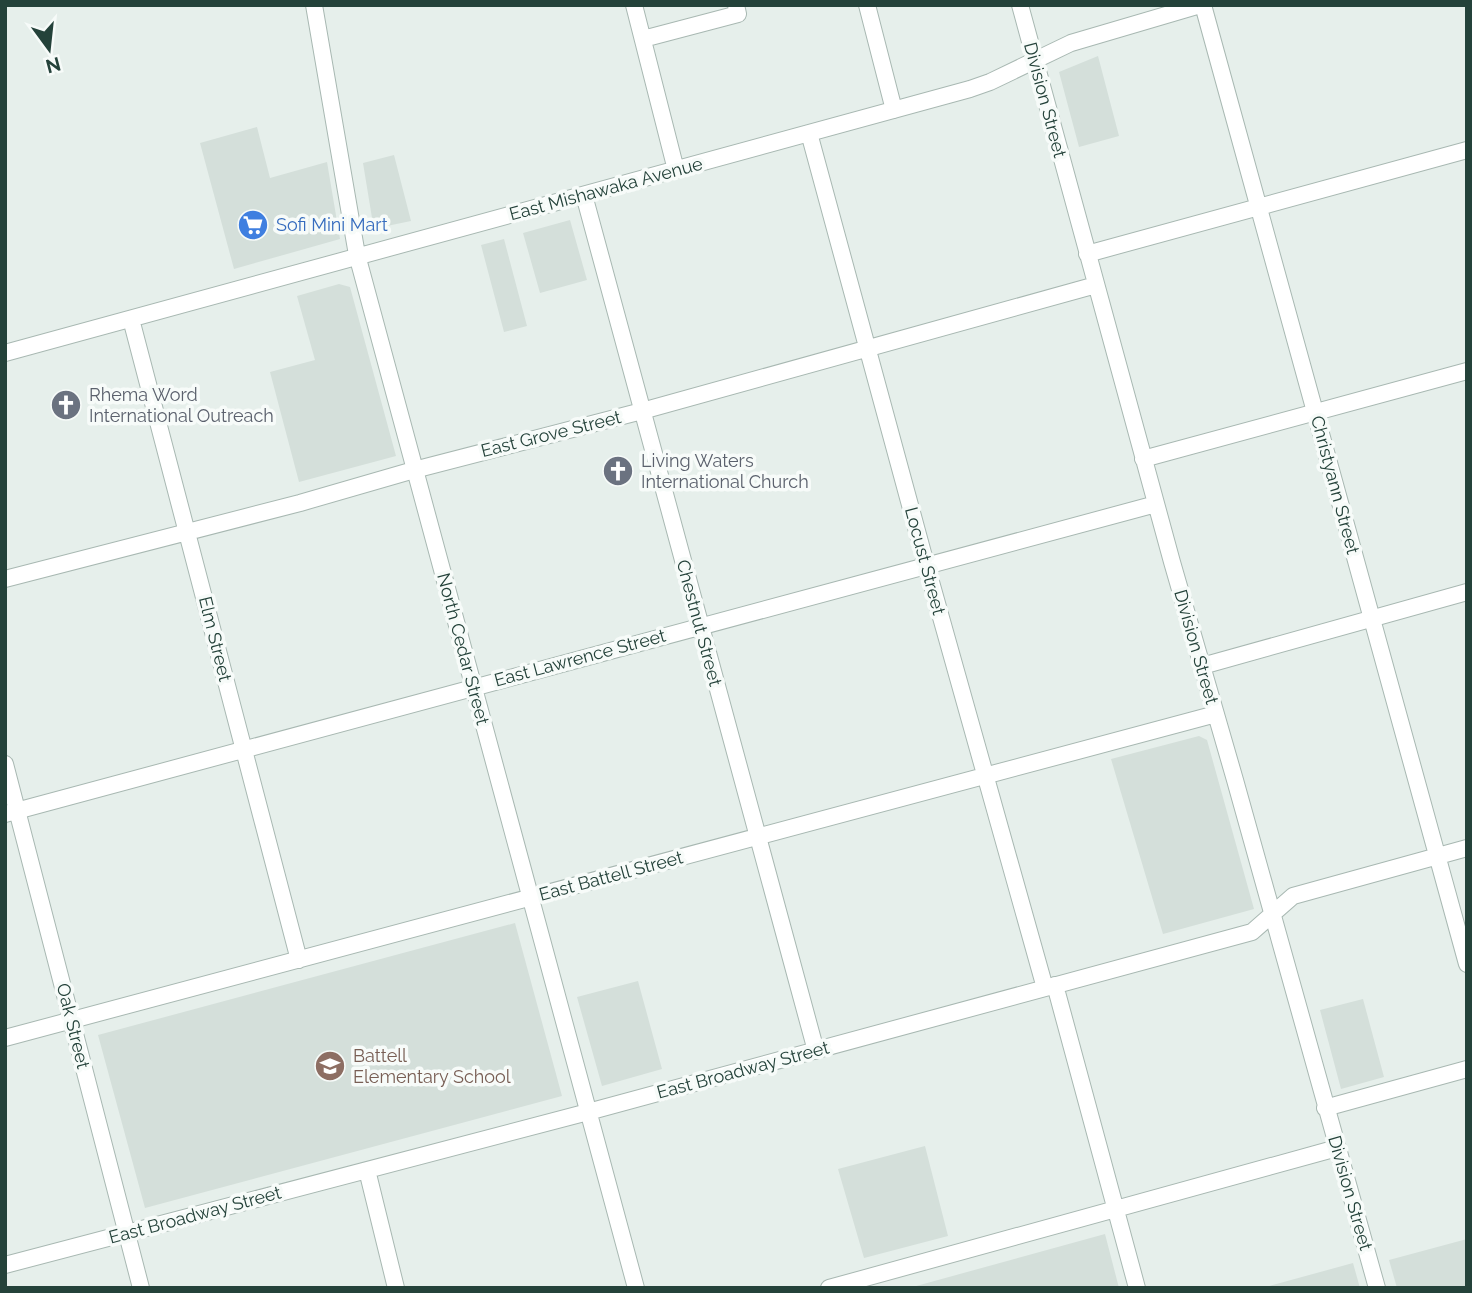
<svg xmlns="http://www.w3.org/2000/svg" width="1472" height="1293" font-family="Raleway,sans-serif">
  <rect width="100%" height="100%" fill="#e6efeb"/>
  <!-- built -->
  <path fill="#d4dfda" d="M1098,56L1119,136L1079,147L1059,72Z
    M257,127L270,178L327,162L340,239L234,269L200,143Z
    M394,155L411,221L377,228L373,224L363,163Z
    M570,220L587,280L540,293L523,233Z
    M504,239L527,326L504,332L481,245Z
    M339,284L350,287L396,456L299,482L270,372L315,360L297,296Z
    M1199,736L1207,740L1254,909L1163,934L1111,759Z
    M515,923L562,1096L145,1208L98,1035Z
    M638,981L662,1069L602,1086L577,997Z
    M1363,999L1384,1077L1341,1089L1320,1010Z
    M925,1146L948,1236L864,1258L838,1169Z
    M1105,1234L1119,1288H909Z
    M1467,1239V1288H1397L1389,1260Z
    M1353,1263L1360,1288H1262Z"/>
  <g fill="none" stroke-linecap="round" stroke-linejoin="round">
    <!-- minor casing -->
    <g stroke="#a8b8b2" stroke-width="18">
      <path id="minor" d="M314,5L357,255L636,1288
        M634,5L676,170
        M867,5L894,110
        M1020,5L1172,562L1235,780L1377,1288
        M1203,5L1467,964
        M643,39L738,14L736,5
        M809,133L926,564L1045,988
        M584,195L816,1051
        M1087,254L1467,150
        M131,319L299,960
        M5,353L970,89L990,82L1071,43L1200,5
        M1143,459L1467,371
        M5,579L300,503L414,470L642,411L1096,285
        M1202,666L1467,592
        M5,764L141,1288
        M5,814L1156,504
        M1055,985L1137,1288
        M5,1038L1216,714
        M1325,1108L1467,1069
        M367,1170L396,1288
        M5,1265L588,1112L1252,932L1293,896L1467,848
        M829,1288L1337,1148"/>
    </g>
    <!-- minor -->
    <use href="#minor" stroke="#fff" stroke-width="16"/>
  </g>
  <!-- icons -->
  <defs>
    <g id="supermarket-disc" transform="scale(1.575)"><circle r="9.5" fill="#3f7fe0" stroke="#f7fbf9"/><path d="M-6-5.5h2.5l.6 2H6L4.5 2H-2.5L-4.4-4H-6ZM-1.5 3.2a1.3 1.3 0 1 0 .1 0ZM3 3.2a1.3 1.3 0 1 0 .1 0Z" fill="#fff"/></g>
    <g id="church-disc" transform="scale(1.575)"><circle r="9.5" fill="#6b7280" stroke="#f7fbf9"/><path d="M-1.2-6h2.4v3.5h3.3v2.4h-3.3V6h-2.4V-.1h-3.3v-2.4h3.3Z" fill="#fff"/></g>
    <g id="school-disc" transform="scale(1.575)"><circle r="9.5" fill="#8d6e63" stroke="#f7fbf9"/><path d="M0-5L7-2L0 1L-7-2ZM-4 1L0 2.5L4 1V4Q0 6-4 4Z" fill="#fff"/></g>
  </defs>
  <g fill-rule="evenodd">
    <use href="#supermarket-disc" x="253" y="225"/>
    <use href="#church-disc" x="66" y="405"/>
    <use href="#church-disc" x="618" y="471"/>
    <use href="#school-disc" x="330" y="1066"/>
  </g>
  <g text-anchor="middle" stroke-width="7" stroke-linejoin="round" paint-order="stroke">
    <!-- street labels -->
    <g font-size="18" fill="#24423a" stroke="#f7fbf9">
      <text transform="translate(1045 100) rotate(75)" y="6">Division Street</text>
      <text transform="translate(606 189) rotate(-15)" y="6">East Mishawaka Avenue</text>
      <text transform="translate(551 434) rotate(-14)" y="6">East Grove Street</text>
      <text transform="translate(1335 485) rotate(75)" y="6">Christyann Street</text>
      <text transform="translate(925 561) rotate(75)" y="6">Locust Street</text>
      <text transform="translate(699 623) rotate(75)" y="6">Chestnut Street</text>
      <text transform="translate(215 639) rotate(76)" y="6">Elm Street</text>
      <text transform="translate(1196 647) rotate(74)" y="6">Division Street</text>
      <text transform="translate(463 649) rotate(75)" y="6">North Cedar Street</text>
      <text transform="translate(580 658) rotate(-15)" y="6">East Lawrence Street</text>
      <text transform="translate(611 876) rotate(-15)" y="6">East Battell Street</text>
      <text transform="translate(73 1026) rotate(76)" y="6">Oak Street</text>
      <text transform="translate(743 1070) rotate(-15)" y="6">East Broadway Street</text>
      <text transform="translate(1350 1193) rotate(74)" y="6">Division Street</text>
      <text transform="translate(195 1215) rotate(-15)" y="6">East Broadway Street</text>
    </g>
    <!-- shop labels -->
    <g font-size="18" fill="#366cbe" stroke="#f7fbf9" text-anchor="start">
      <text x="276" y="231">Sofi Mini Mart</text>
    </g>
    <!-- worship labels -->
    <g font-size="18" fill="#5b616d" stroke="#f7fbf9" text-anchor="start">
      <text x="89" y="401">Rhema Word<tspan x="89" dy="21">International Outreach</tspan></text>
      <text x="641" y="467">Living Waters<tspan x="641" dy="21">International Church</tspan></text>
    </g>
    <!-- education labels -->
    <g font-size="18" fill="#785e54" stroke="#f7fbf9" text-anchor="start">
      <text x="353" y="1062">Battell<tspan x="353" dy="21">Elementary School</tspan></text>
    </g>
  </g>
  <!-- border -->
  <rect width="1472" height="1293" fill="none" stroke="#24423a" stroke-width="14"/>
  <!-- north arrow -->
  <g transform="translate(49 49) rotate(165)" stroke="#f7fbf9" stroke-width="5" paint-order="stroke">
  <path d="M0-5L12 26L0 18L-12 26Z" fill="#24423a"/>
  <text y="-10" font-size="19" font-weight="bold" text-anchor="middle" fill="#24423a">N</text>
  </g>
</svg>
